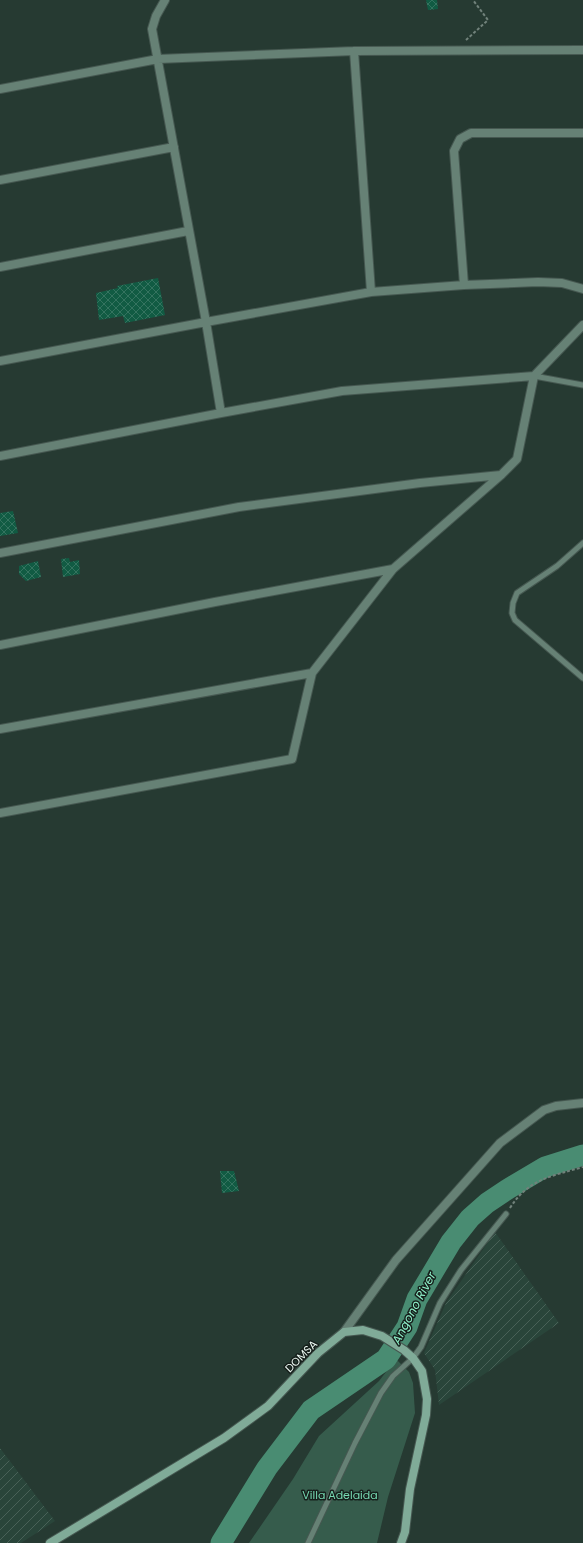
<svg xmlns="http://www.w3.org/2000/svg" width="583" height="1543" font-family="Poppins,sans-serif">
  <defs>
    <pattern id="industrial-furrows" width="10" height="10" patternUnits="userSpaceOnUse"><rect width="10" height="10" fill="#29453a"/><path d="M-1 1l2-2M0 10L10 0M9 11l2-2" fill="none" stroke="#486157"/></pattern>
    <pattern id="building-cross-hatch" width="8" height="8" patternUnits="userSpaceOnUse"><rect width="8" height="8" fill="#115b43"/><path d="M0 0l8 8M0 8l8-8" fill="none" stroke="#34735f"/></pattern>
  </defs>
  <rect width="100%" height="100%" fill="#263a32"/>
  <!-- industrial -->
  <path fill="url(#industrial-furrows)" d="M495,1232L559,1323L439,1405L435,1370L424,1353L446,1303Z
    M0,1448L55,1521L21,1543H0Z"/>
  <!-- park -->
  <path fill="#365c4c" d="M396,1359L409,1372L413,1383L415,1413L388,1497L377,1543H249L293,1479L319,1436L379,1381Z"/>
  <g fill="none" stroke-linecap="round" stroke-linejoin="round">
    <!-- river -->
    <path stroke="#498c72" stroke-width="21" d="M221,1543L267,1468L311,1410L386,1359L407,1327L417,1299L451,1242L470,1218L487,1203L508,1189L545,1167L583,1155"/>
  </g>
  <!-- building -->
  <path fill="url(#building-cross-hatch)" d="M426,0H437L438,9L428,10Z
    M158,278L165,315L125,323L123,316L99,320L96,293L118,288L117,286Z
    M13,511L18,533L0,536V513Z
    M69,558L70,562L79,560L80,574L63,577L61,559Z
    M38,561L41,577L26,581L19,574V566Z
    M220,1171H234L239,1191L222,1193Z"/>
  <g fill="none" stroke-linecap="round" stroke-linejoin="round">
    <!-- lane casing -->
    <g stroke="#465851" stroke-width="7">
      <path id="lane" d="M534,376L583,385
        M583,543L557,566L517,593L513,603L512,613L515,620L583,678
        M308,1543L355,1443L381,1393L393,1376L413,1358L421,1347L440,1303L461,1270L506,1214"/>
    </g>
    <!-- street casing -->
    <g stroke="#465851" stroke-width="10">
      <path id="street" d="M165,0L156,16L152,29L206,322L221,413
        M354,51L371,292
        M0,89L158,59L354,51L583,50
        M0,180L174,147
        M0,267L188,231
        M464,285L454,151L460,139L471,133H583
        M0,361L206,322L371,292L464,285L538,282L562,283L583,289
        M0,456L221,413L342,391L534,376
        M0,553L239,507L420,483L501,475
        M0,645L215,602L393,569
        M0,729L312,673
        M0,813L292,759L312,673L393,569L501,475L517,459L534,376L583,325
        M344,1332L396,1260L500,1143L544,1110L556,1106L583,1103"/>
    </g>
    <!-- secondary casing -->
    <g stroke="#465851" stroke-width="10">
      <path id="secondary" d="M50,1543L224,1438L268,1406L318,1353L344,1332L363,1330L382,1336L404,1350L413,1358L422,1371L427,1399L426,1415L410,1489L405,1532L401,1543"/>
    </g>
    <!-- path -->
    <path stroke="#71827b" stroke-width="2" stroke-dasharray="3 2" stroke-linecap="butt" d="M466,40L488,20L473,0
      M510,1208C528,1179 552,1176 583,1167"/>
    <!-- lane -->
    <use href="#lane" stroke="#668175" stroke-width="5"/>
    <!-- street -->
    <use href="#street" stroke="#668175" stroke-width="8"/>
    <!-- secondary -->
    <use href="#secondary" stroke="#80ab98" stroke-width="8"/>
  </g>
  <g text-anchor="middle" stroke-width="3" stroke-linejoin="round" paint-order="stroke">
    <!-- street labels -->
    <g font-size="11" fill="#ecf8f2" stroke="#161f1b">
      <text transform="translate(301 1356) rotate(-45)" y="4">DOMSA</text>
    </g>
    <!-- park labels -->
    <g font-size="11" fill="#76d9b2" stroke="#161f1b">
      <text x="340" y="1499">Villa Adelaida</text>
    </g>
    <!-- water labels -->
    <g font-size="12" font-style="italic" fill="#8ff2ca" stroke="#161f1b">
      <text transform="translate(414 1308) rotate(-62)" y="4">Angono River</text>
    </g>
  </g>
</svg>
